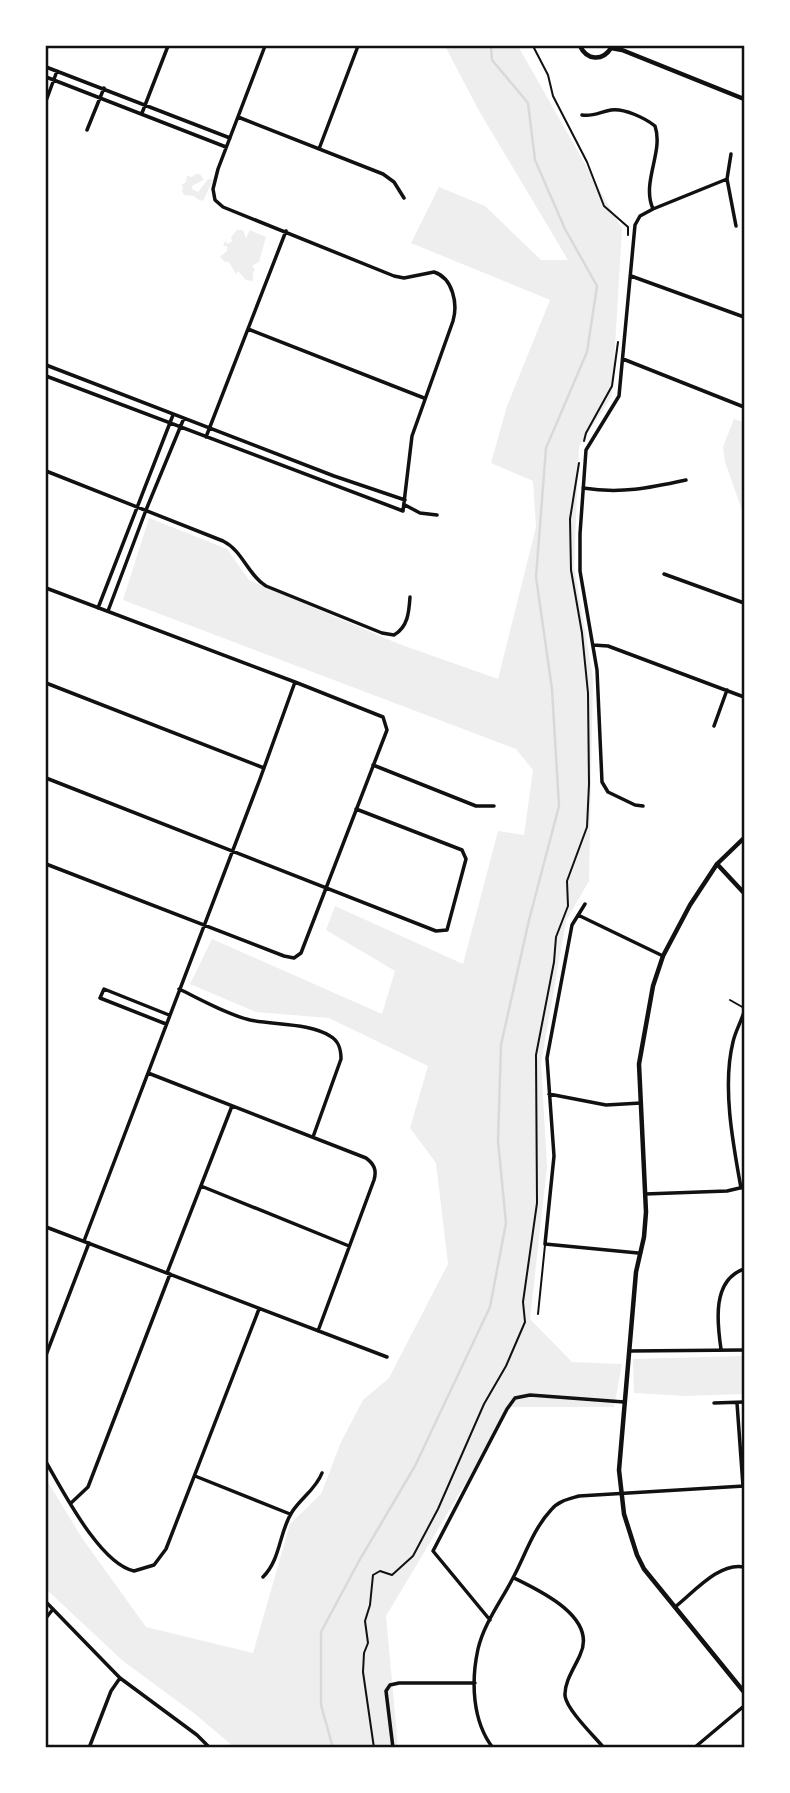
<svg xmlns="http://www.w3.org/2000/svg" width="790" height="1793" font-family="Figtree,sans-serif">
  <rect width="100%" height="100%" fill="#fff"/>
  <!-- green -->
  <path fill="#eee" d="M445,46H518L622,229L612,396L579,446L574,566L593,678L589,881L566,921L541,1063L547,1167L530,1319L572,1362L622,1364L614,1407H511L386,1616L398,1747H234L195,1714L123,1661L46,1589V1479L82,1538L146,1627L253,1653L290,1524L321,1494L341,1442L363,1400L389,1378L448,1264L436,1163L410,1128L428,1066L329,1018L256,1012L190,984L212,939L382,1014L395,971L326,930L335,906L463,964L498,831L524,835L533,770L516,749L123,600L149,518L227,549L249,580L399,644L498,679L536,527L533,481L491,463L507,406L550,300L411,243L439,187L485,206L541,260H568L478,109Z
    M195,174H200L204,180L192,186V189L198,192L208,179L213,180L203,201L197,199L194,196L184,195L182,191L183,186L181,185L186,182L187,176L192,177Z
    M237,230H243L246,238L250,230L266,237L259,262L252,266L255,270L253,272V281L246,280L238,271L236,274L229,262H225L220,257L227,251V246H223L225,241L228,244L232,241L231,237Z
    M734,419L744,422V516L725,462L723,447Z
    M744,1356V1394L685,1396L634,1393L633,1359Z"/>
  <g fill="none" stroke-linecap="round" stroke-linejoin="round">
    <!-- stream -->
    <path stroke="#d9d9d9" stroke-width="2.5" d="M333,1748L321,1705V1632L359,1561L415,1466L490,1307L506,1223L498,1141L501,1045L529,920L559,806L552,689L536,577L546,448L587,352L597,286L565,229L535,160L528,103L492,60L491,46"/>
    <!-- path -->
    <path stroke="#111" stroke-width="2" d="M533,46L548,75L553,96L587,162L604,206L628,227V235
      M584,441L586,433L612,386L618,342
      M374,1748L363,1672L364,1653L368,1643L365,1621L370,1605L373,1575L380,1571L392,1575L413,1556L438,1509L484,1404L506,1366L525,1322L523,1302L537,1203L536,1055L554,962L556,937L568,906L567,881L587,827L589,784L588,693L582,633L571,570L570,519L579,463"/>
    <!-- service -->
    <path stroke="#111" stroke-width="2" d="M730,1000L744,1008
      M538,1314L545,1245"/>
    <!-- minor -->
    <path stroke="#111" stroke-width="3.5" d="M46,67L230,138
      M46,77L226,147
      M46,101L57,71
      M142,113L168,46
      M582,115C593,117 600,112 611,110C624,108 645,118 655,126C664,152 641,182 653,209
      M238,117L383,174L394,182L404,198
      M87,130L104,88
      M319,149L358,46
      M731,154L727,179L736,226
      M631,276L744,317
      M248,329L424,398
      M623,359L744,407
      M46,365L334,476L405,500
      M46,376L403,511L412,436L453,321C458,304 453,278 434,272L404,278L394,276L223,207L215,200L213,189L218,169L265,46
      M206,437L286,231
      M46,471L223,541C243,551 247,574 266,586L382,633L394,635C408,627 409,612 410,597
      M583,488C621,494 649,488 686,480
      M405,505L420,513L437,515
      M664,574L744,603
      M46,588L295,682L260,779L84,1241
      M98,608L173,415
      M108,611L146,510L184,418
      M593,645L608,646L744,697
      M46,683L264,768
      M714,726L727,690
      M373,765L476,806H494
      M46,778L436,931L447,930L466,859L462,850L356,809
      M643,806L635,805L608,792L602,782L597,670L580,571V534L586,450L619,396L635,225L640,216L653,209L727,179
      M46,864L284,956L294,958L301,953L387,730L383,717L295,682
      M585,904L572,925L547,1058L554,1156L545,1244L638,1253
      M578,915L663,956
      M179,989C202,1000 226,1014 250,1020C273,1025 311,1023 330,1036C339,1041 341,1049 341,1059L313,1137
      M166,1024L100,998L104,989L169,1015
      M148,1073L366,1158C374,1164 377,1170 374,1180L318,1331
      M549,1094L606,1105L641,1103
      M201,1186L349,1246
      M741,1188C733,1144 722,1086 733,1042C735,1032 741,1022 744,1012
      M645,1194L727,1191L744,1187
      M46,1227L387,1357
      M167,1273L232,1106
      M721,1349C717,1322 712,1280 744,1269
      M629,1351L744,1350
      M46,1355L89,1243
      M714,1403L744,1402
      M737,1403L743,1486
      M46,1462C63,1491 100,1564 134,1571L154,1565L166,1549L259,1309
      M195,1476L290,1514
      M71,1503L88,1487L170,1274
      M263,1577C281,1559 279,1532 292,1512C301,1498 316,1489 322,1473
      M514,1578C541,1591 598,1618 580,1655C575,1667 564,1682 565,1696C567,1710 594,1736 604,1748
      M46,1602L120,1678L197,1735L210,1748
      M675,1607C694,1592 719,1562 744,1567
      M46,1618L53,1609
      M490,1620L433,1551L507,1409L515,1398L530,1395L624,1402
      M89,1748L111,1691L120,1678
      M393,1748L386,1691L390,1685L399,1683H475
      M493,1748C472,1721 471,1681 478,1649C484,1623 502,1600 514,1576C525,1555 534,1528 551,1510C558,1501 569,1499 579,1496L744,1486
      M694,1748L744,1706"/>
    <!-- tertiary -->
    <path stroke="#111" stroke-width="4.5" d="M744,838L717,864L690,905L663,956L653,986L639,1064L646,1212L644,1237L636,1272L619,1470L624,1514L637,1555L644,1569L744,1692
      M717,864L744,893"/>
    <!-- secondary -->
    <path stroke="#111" stroke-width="4.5" d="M580,46C587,61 603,61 611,48
      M611,48L622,50L744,99"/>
  </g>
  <!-- border -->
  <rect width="790" height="1793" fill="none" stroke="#ffffff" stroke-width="94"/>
  <rect x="47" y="47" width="696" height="1699" fill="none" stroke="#111" stroke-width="2.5"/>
</svg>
